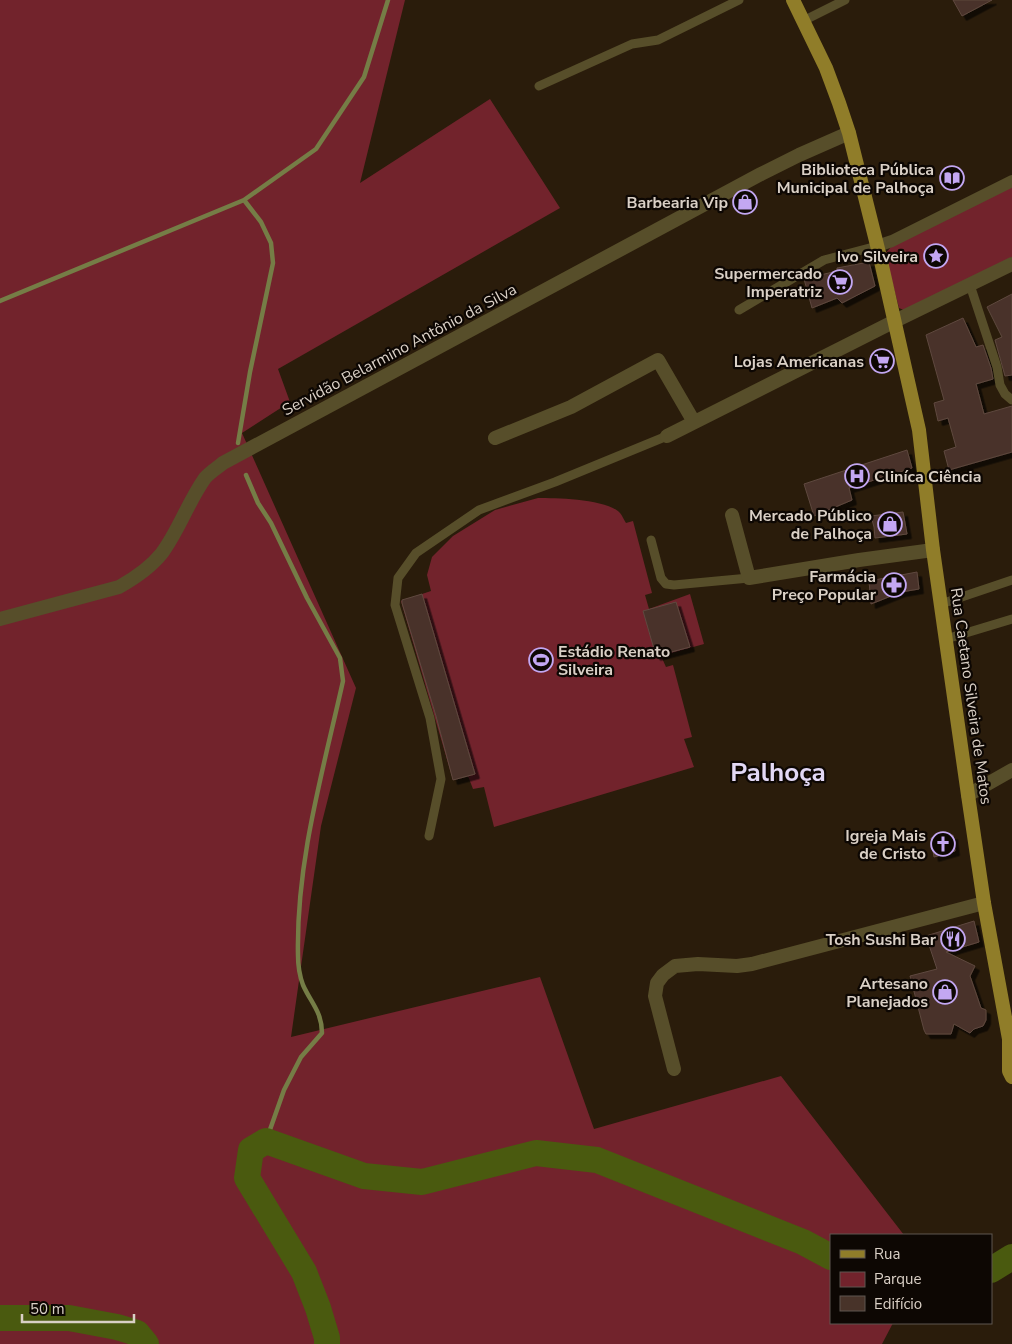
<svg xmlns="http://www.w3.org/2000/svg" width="1012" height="1344" font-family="'Nunito Sans',sans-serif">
  <defs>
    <filter id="shadow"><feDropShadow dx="4.5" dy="4.5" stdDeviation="0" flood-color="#0009"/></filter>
  </defs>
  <rect width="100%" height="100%" fill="#2a1c0b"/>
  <!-- green -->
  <path fill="#72232c" d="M0,0H405L360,183L490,99L560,208L278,369L290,402L242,433L356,688L321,826L291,1037L540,977L594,1129L781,1076L904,1235H831V1323H893L882,1344H0Z
    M1012,186V257L906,311L899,308L885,254L891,247Z
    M538,498C557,498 607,499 620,513C622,515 624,520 626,523L633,521L652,593L645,595L649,609L690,594L704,644L661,656L666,667L673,665L692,737L684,739L694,767L494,827L484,787L473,789L468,776L453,780L401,601L431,591L427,575L432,557L453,536L495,510Z"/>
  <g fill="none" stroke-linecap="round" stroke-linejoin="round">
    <!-- stream -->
    <path stroke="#757d46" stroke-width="4.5" d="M0,301L244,200L316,149L364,77L388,0
      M238,443L250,372L273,263L271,243L261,222L244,200
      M246,475L258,503L271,523L307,598L340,658L343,681C323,771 296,862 298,955C298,964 300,977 303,985C311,1003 322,1012 322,1033L301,1057L284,1090L266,1141"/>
    <!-- river -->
    <path stroke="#4a5a0f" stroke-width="26" d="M991,1270L1012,1257
      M0,1318H69L117,1327L137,1333L146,1344
      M327,1344V1338L318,1308L304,1272L247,1178L251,1150L266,1141L364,1176L422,1182L536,1153L597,1160L803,1242L831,1257"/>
  </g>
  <!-- building -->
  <path fill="#483329" stroke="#5f483f" filter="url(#shadow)" d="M953,0H992L962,16Z
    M869,262L875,286L842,303L837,298L812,308L804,279L837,271V268Z
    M1012,294V375L1005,376L995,340L1002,337L987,307Z
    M963,318L976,347L983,345L991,368L993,379L976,384L984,414L1012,406V452L949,470L944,451L956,447L948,418L938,421L934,403L944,400L926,335Z
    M907,450L912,468L849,488L852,500L814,516L804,484Z
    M903,512L907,534L875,538L874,527L871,516Z
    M917,572L919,589L901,592L871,604L869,581Z
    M422,594L475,774L453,780L436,716L402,603V600Z
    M676,602L690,647L656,656L643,611Z
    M953,835L955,851L934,857L931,838Z
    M974,921L979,942L946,952L975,966L970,976L981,1008L986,1010V1020L983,1026L974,1029L970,1033L954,1024L951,1034H926L924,1030L910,976L937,969L926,936Z"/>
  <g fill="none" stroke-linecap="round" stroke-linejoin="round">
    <!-- service -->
    <path stroke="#574e2a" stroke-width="9" d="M803,21L845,0
      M539,86L632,44L658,40L739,0
      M970,285L997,367L1000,385L1005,394L1012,400
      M739,310L824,260L877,246
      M651,540L661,578L666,584L674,585L749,578
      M941,604L1012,580
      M946,639L1012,619
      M429,836L441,779L430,718L395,605L398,578L416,553L479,510L555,482L667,436"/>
    <!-- pedestrian -->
    <path stroke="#574e2a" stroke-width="12" d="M877,246L892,241L1012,181"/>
    <!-- minor -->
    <path stroke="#574e2a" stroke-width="14" d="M667,436L895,321L1012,264
      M495,438L571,407L658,360L694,422
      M732,515L749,578L859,560L933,550
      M0,619L119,587C135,578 151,567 162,553C179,530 188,502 205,478C210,472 217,468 223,463L761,174L799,155L849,133
      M674,1069L655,996L657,983L663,975L675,966L698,964L737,966L752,964L984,903"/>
    <!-- tertiary -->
    <path stroke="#574e2a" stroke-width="14" d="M968,795L1012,770"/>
    <!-- primary -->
    <path stroke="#907d29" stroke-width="14" d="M793,0L826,68L839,103L849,133L880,257L919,430L933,550L968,795L984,903L1009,1039V1071L1012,1077"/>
  </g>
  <!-- icons -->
  <defs>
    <g id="library-ring" transform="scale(1.25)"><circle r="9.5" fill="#0d0703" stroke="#c3a7f2" stroke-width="1.5"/><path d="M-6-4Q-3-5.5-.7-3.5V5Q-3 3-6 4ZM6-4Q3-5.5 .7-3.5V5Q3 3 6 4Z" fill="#c3a7f2"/></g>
    <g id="shop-ring" transform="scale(1.25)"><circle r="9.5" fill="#0d0703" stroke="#c3a7f2" stroke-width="1.5"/><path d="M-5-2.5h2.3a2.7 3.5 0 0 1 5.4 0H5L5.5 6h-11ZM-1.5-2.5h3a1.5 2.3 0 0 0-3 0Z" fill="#c3a7f2"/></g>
    <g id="sight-ring" transform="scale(1.25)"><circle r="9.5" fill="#0d0703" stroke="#c3a7f2" stroke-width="1.5"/><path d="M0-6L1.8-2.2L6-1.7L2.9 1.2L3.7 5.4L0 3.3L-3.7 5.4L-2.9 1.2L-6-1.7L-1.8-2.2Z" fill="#c3a7f2"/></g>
    <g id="supermarket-ring" transform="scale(1.25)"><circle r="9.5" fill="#0d0703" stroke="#c3a7f2" stroke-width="1.5"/><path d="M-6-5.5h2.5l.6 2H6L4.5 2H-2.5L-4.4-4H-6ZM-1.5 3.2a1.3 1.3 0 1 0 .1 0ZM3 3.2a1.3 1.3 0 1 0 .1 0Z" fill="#c3a7f2"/></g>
    <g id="hospital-ring" transform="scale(1.25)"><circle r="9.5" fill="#0d0703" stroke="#c3a7f2" stroke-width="1.5"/><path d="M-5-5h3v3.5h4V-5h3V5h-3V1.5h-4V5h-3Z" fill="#c3a7f2"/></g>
    <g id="pharmacy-ring" transform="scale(1.25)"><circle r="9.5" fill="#0d0703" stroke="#c3a7f2" stroke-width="1.5"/><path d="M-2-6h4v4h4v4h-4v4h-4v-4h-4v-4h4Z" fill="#c3a7f2"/></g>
    <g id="stadium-ring" transform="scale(1.25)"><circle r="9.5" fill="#0d0703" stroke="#c3a7f2" stroke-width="1.5"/><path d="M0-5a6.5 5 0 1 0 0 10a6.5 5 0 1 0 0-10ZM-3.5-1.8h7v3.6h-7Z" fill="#c3a7f2"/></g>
    <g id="church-ring" transform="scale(1.25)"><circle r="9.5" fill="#0d0703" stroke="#c3a7f2" stroke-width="1.5"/><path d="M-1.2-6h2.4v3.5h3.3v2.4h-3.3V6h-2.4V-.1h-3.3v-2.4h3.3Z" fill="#c3a7f2"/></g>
    <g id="restaurant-ring" transform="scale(1.25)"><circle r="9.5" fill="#0d0703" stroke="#c3a7f2" stroke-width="1.5"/><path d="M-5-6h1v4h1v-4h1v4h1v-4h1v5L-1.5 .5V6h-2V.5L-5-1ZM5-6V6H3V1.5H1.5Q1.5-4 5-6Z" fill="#c3a7f2"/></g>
  </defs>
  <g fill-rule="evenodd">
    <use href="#library-ring" x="952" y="178"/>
    <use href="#shop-ring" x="745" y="202"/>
    <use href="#sight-ring" x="936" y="256"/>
    <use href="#supermarket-ring" x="840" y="282"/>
    <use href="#supermarket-ring" x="882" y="361"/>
    <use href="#hospital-ring" x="857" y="476"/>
    <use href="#shop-ring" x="890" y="524"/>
    <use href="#pharmacy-ring" x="894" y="585"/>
    <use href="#stadium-ring" x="541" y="660"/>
    <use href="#church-ring" x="943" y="844"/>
    <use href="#restaurant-ring" x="953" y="939"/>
    <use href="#shop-ring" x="945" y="992"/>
  </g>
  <g text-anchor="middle" stroke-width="4.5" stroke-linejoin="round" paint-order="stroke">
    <!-- poi labels -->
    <g font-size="16" font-weight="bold" fill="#dad0c6" stroke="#0d0703" text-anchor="end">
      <text x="934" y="175">Biblioteca Pública<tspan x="934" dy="18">Municipal de Palhoça</tspan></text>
      <text x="728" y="208">Barbearia Vip</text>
      <text x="918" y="262">Ivo Silveira</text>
      <text x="822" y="279">Supermercado<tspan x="822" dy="18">Imperatriz</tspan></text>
      <text x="864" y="367">Lojas Americanas</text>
      <text x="874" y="482" text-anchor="start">Cliníca Ciência</text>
      <text x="872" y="521">Mercado Público<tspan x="872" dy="18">de Palhoça</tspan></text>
      <text x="876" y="582">Farmácia<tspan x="876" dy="18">Preço Popular</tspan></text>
      <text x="558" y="657" text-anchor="start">Estádio Renato<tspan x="558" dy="18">Silveira</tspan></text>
      <text x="926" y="841">Igreja Mais<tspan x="926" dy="18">de Cristo</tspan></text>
      <text x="936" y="945">Tosh Sushi Bar</text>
      <text x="928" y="989">Artesano<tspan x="928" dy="18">Planejados</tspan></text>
    </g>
    <!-- street labels -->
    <g font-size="16" fill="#dad0c6" stroke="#0d0703">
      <text transform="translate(399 349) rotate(-28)" y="6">Servidão Belarmino Antônio da Silva</text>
      <text transform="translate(972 696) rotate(82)" y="6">Rua Caetano Silveira de Matos</text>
    </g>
    <!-- town labels -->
    <g font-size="26" font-weight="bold" fill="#e2d8f5" stroke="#0d0703">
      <text x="778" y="781">Palhoça</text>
    </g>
  </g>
  <!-- legend -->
  <rect x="830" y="1234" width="162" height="90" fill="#0d0703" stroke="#5f5751"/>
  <rect x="840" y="1250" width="25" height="8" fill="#907d29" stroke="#5f5751"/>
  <text x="874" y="1259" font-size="15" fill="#dad0c6">Rua</text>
  <rect x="840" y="1272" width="25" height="15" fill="#72232c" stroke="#5f5751"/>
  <text x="874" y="1284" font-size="15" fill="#dad0c6">Parque</text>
  <rect x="840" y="1296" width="25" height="15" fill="#483329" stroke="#5f5751"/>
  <text x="874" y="1309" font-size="15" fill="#dad0c6">Edifício</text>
  <!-- scale -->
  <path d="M22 1314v8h112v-8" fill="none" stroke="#dad0c6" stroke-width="2.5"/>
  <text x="30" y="1314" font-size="15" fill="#dad0c6" stroke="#0d0703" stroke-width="4" paint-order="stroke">50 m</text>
</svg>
